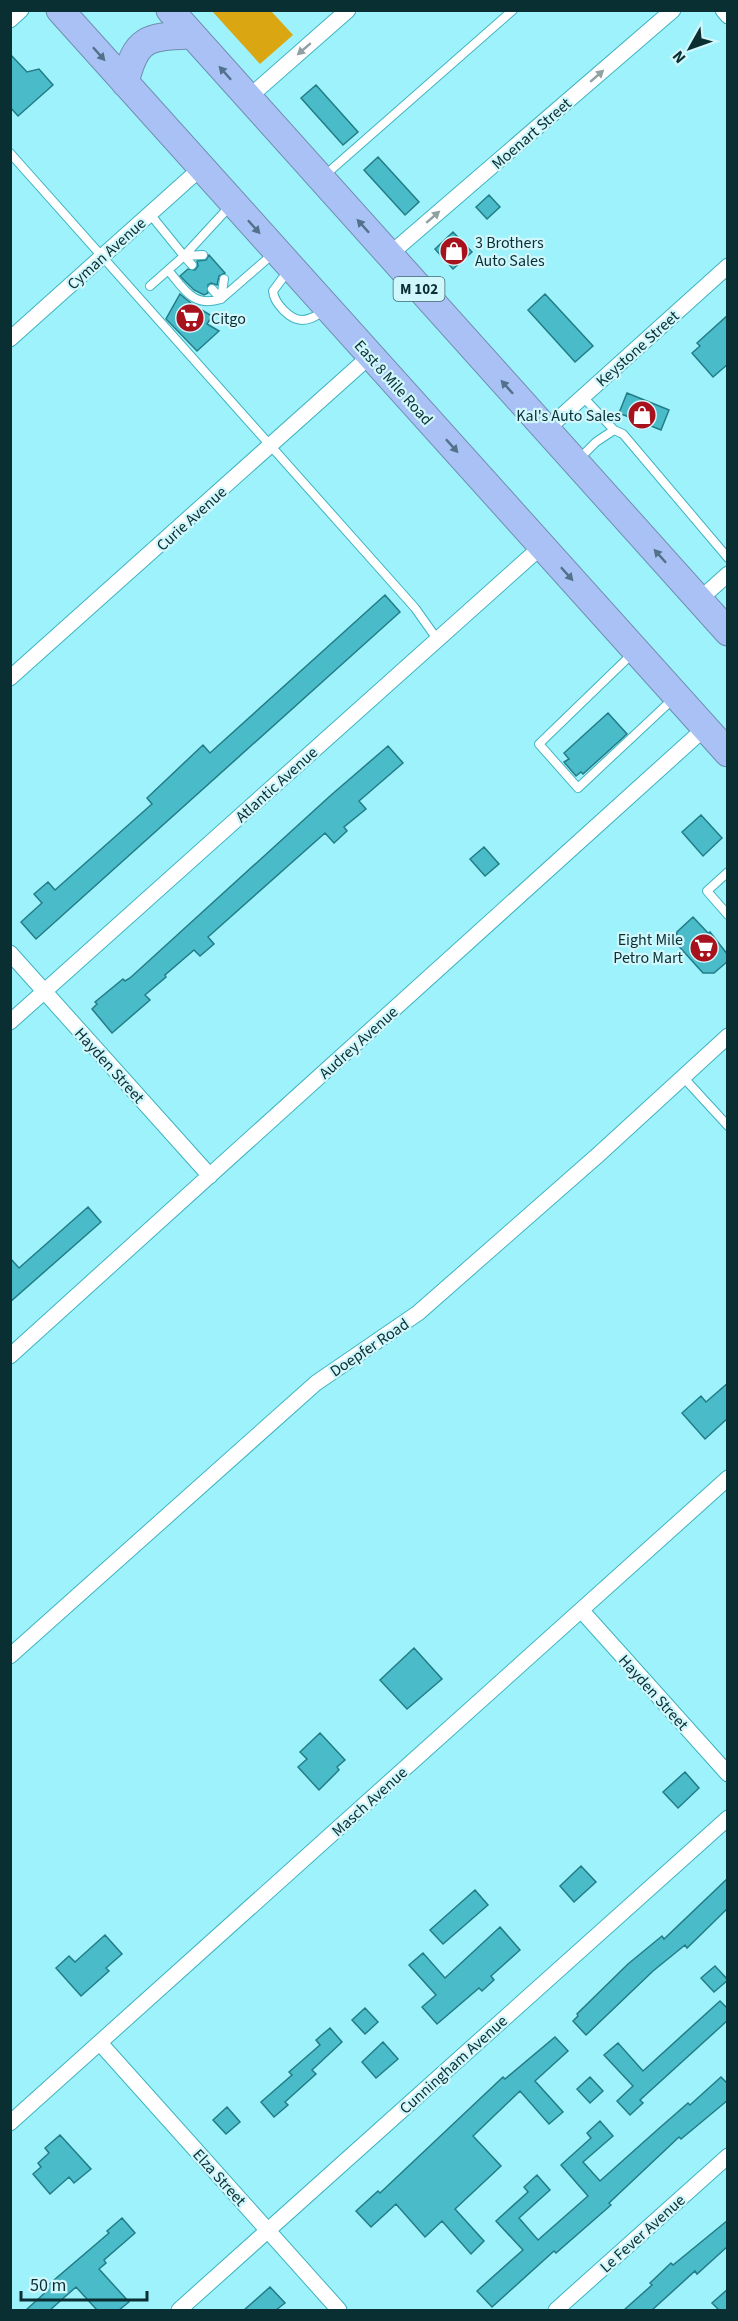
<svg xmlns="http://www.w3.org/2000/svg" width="738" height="2321" font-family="'Source Sans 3',sans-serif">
  <rect width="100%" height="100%" fill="#9ef2fc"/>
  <!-- green -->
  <path fill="#daa611" d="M212,11H271L293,35L260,64Z"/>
  <!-- building -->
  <path fill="#4abcc9" stroke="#237c86" stroke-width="1.5" d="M10,54L27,72L39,69L53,85L18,116L10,107Z
    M316,85L358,132L343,145L301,98Z
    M378,157L419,202L405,215L364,170Z
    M489,195L500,207L487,219L476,207Z
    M453,232L472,252L453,269L435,249Z
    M209,255L225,273L219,276L217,285L211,283L208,285V293L204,295L194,290L180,276L188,269L195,270L198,266L197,261L206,260Z
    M180,294L193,305L212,316L207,324L219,331L197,351L166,319Z
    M545,294L593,346L575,362L528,310Z
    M728,315V364L713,377L692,353L700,346L697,343Z
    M627,393L669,410L661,430L619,413Z
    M385,595L400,612L36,939L21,922L42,903L34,894L48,882L55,890L152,804L147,798L203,745L210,753Z
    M608,713L627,734L583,774L581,772L576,776L564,762L569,759L564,753Z
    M388,746L403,763L359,801L366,809L344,827L347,831L334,843L325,833L208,937L214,944L200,956L194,950L165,975L166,977L145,995L150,1000L112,1033L92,1009L97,1004L95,1002L123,979L125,981L130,978L330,796Z
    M701,815L722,838L703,856L682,832Z
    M484,847L499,864L485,876L470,859Z
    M693,917L708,933L710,932L728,955V961L714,973H703L675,942L677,932Z
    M88,1207L101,1222L10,1302V1258L19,1268Z
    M728,1383V1418L705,1439L682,1413L701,1396L706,1402Z
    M414,1648L442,1679L407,1709L380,1680Z
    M320,1733L345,1760L337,1767L339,1770L319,1790L298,1767L307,1759L300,1752Z
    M685,1772L699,1788L678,1808L663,1792Z
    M581,1866L596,1882L574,1902L560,1886Z
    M728,1878V1908L687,1948L685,1945L653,1971L586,2035L573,2021L578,2016L577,2014L628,1964L662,1936L664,1939Z
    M475,1890L488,1905L443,1944L430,1930Z
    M500,1927L520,1950L491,1976L494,1980L482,1991L479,1988L437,2024L422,2007L436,1995L409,1965L423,1953L445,1978Z
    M105,1935L122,1954L106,1968L109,1971L81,1996L56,1968L69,1956L75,1962Z
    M715,1966L728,1980L714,1992L701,1978Z
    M720,2001L728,2009V2020L640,2100L643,2103L630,2115L617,2101L633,2086L604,2055L618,2043L643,2071Z
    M365,2008L378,2022L365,2034L352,2020Z
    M330,2028L342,2042L312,2070L316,2074L285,2102L288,2105L274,2117L261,2102L292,2075L289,2072L320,2045L316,2040Z
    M555,2037L568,2051L535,2081L563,2112L549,2124L520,2091L473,2136L501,2166L455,2209L484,2241L471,2254L442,2221L425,2237L396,2204L371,2227L356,2211L378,2191L380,2193L503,2077L505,2079Z
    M383,2042L398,2059L376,2078L362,2062Z
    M590,2077L603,2091L590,2103L577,2089Z
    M721,2077L728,2084V2100L681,2139L679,2137L609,2203L611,2205L556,2253L554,2251L492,2307L477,2291L523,2250L496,2221L528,2192L524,2187L537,2175L550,2190L519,2218L538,2240L588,2196L561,2165L591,2138L587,2133L600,2121L613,2136L583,2162L600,2181L656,2131L688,2103L690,2105Z
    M227,2107L240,2122L226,2134L213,2120Z
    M60,2135L91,2169L74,2183L69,2177L50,2194L33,2174L41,2167L38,2163L49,2153L45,2148Z
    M122,2218L135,2233L104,2260L106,2263L99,2269L129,2302L119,2310H97L76,2287L50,2310H26L48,2290L46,2287L109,2233L107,2231Z
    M728,2220V2246L697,2274L695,2271L652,2310H624L652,2285L650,2283L671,2263L673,2265Z
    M270,2287L285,2303L276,2310H244Z
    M728,2289V2310H719L712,2303Z"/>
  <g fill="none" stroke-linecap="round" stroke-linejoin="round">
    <!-- lane casing -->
    <g stroke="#3fb3c0" stroke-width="10">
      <path id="lane" d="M10,153L415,608L437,639
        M324,176L513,10
        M150,214L184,256L203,255
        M184,256L192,265
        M168,270C184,289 193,308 221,299L274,253
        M288,271L273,291C274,303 290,320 302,320C311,320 317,315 324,311
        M150,286L184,256L230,206
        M212,289L221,299
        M221,299L224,279
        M583,397L614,430
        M579,459L596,442L614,430L623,434L728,558
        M632,654L539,744L578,788L673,699
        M728,872L707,891L728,915
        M683,1077L728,1126"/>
    </g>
    <!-- street casing -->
    <g stroke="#3fb3c0" stroke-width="17">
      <path id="street" d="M723,10L728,16
        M10,20L21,10
        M248,98L348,10
        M389,255L673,10
        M10,339L201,168
        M546,430L728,266
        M699,600L728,574
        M10,678L370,356
        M10,953L210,1176
        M10,1022L542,546
        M10,1356L705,728
        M581,1610L728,1774
        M10,1656L316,1383L418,1313L598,1155L728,1036
        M100,2043L339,2310
        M10,2123L728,1478
        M179,2310L728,1818
        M556,2310L728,2156"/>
    </g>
    <!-- highway casing -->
    <g stroke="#718eb1" stroke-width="29">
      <path id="highway" d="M60,10L728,753
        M170,10L728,632
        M125,83C136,37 147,37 191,35"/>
    </g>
    <!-- lane -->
    <use href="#lane" stroke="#fff" stroke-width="8"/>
    <!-- street -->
    <use href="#street" stroke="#fff" stroke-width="15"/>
    <!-- highway -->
    <use href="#highway" stroke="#a9c1f5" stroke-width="27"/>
  </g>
  <!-- one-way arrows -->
  <defs><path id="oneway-solid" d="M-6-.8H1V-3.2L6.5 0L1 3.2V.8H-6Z" transform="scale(1.5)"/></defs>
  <g fill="#91a1a3">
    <use href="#oneway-solid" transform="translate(304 49) rotate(139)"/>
    <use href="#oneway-solid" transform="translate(597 76) rotate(-41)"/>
    <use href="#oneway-solid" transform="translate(433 217) rotate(-41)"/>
  </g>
  <g fill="#52718a">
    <use href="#oneway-solid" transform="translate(99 54) rotate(48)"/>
    <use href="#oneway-solid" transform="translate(225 73) rotate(-132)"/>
    <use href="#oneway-solid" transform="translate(363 226) rotate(-132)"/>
    <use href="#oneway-solid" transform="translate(254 227) rotate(48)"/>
    <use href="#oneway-solid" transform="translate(507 387) rotate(-132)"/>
    <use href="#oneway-solid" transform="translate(452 446) rotate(48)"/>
    <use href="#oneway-solid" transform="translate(660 556) rotate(-132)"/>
    <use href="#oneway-solid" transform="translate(567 574) rotate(48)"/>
  </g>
  <!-- icons -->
  <defs>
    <g id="shop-disc" transform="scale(1.5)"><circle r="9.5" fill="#a8121c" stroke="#d0f7fc"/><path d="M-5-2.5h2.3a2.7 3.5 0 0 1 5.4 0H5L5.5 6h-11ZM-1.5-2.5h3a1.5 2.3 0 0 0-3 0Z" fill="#fff"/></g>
    <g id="supermarket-disc" transform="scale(1.5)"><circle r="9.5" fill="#a8121c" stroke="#d0f7fc"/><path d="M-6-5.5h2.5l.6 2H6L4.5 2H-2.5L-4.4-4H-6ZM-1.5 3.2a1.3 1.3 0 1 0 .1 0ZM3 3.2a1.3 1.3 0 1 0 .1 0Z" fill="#fff"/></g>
  </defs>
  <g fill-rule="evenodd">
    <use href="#shop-disc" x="454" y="251"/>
    <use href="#supermarket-disc" x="190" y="318"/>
    <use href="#shop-disc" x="642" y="415"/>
    <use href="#supermarket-disc" x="704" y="948"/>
  </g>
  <g text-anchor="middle" stroke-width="4.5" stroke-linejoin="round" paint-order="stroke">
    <!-- shield labels -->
    <rect fill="#d0f7fc" stroke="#456b6f" stroke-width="1.5" x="393.5" y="277" width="51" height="24" rx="4.5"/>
    <g font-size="15" font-weight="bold" fill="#0a2f33">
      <text x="419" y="294">M 102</text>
    </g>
    <!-- street labels -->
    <g font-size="16" fill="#0a2f33" stroke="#d0f7fc">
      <text transform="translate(531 133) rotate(-41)" y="6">Moenart Street</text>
      <text transform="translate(106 253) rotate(-42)" y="6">Cyman Avenue</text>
      <text transform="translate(637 348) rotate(-42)" y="6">Keystone Street</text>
      <text transform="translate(394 382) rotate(48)" y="6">East 8 Mile Road</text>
      <text transform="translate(191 518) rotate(-42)" y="6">Curie Avenue</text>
      <text transform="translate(276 784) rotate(-42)" y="6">Atlantic Avenue</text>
      <text transform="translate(358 1042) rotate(-42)" y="6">Audrey Avenue</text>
      <text transform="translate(110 1065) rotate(48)" y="6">Hayden Street</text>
      <text transform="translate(369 1347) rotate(-34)" y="6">Doepfer Road</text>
      <text transform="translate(654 1692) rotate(48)" y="6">Hayden Street</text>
      <text transform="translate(369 1801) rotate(-42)" y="6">Masch Avenue</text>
      <text transform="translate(453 2064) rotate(-42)" y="6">Cunningham Avenue</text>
      <text transform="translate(220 2177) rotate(48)" y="6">Elza Street</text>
      <text transform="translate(642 2233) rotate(-42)" y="6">Le Fever Avenue</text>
    </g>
    <!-- poi labels -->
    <g font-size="16" fill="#0a2f33" stroke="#d0f7fc" text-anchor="start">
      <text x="475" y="248">3 Brothers<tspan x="475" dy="18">Auto Sales</tspan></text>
      <text x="211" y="324">Citgo</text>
      <text x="621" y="421" text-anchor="end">Kal's Auto Sales</text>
      <text x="683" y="945" text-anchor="end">Eight Mile<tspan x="683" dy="18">Petro Mart</tspan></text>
    </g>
  </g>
  <!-- border -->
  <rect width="738" height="2321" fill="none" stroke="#0a2f33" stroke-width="24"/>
  <!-- north arrow -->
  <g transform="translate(690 48) rotate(230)" stroke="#d0f7fc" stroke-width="4.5" paint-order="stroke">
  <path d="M0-4.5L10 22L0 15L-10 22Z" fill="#0a2f33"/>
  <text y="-9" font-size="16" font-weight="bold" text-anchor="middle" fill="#0a2f33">N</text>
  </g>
  <!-- scale -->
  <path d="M21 2291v9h126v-9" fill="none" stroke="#0a2f33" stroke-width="3"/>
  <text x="30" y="2291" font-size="18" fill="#0a2f33" stroke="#d0f7fc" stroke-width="4.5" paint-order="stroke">50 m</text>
</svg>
